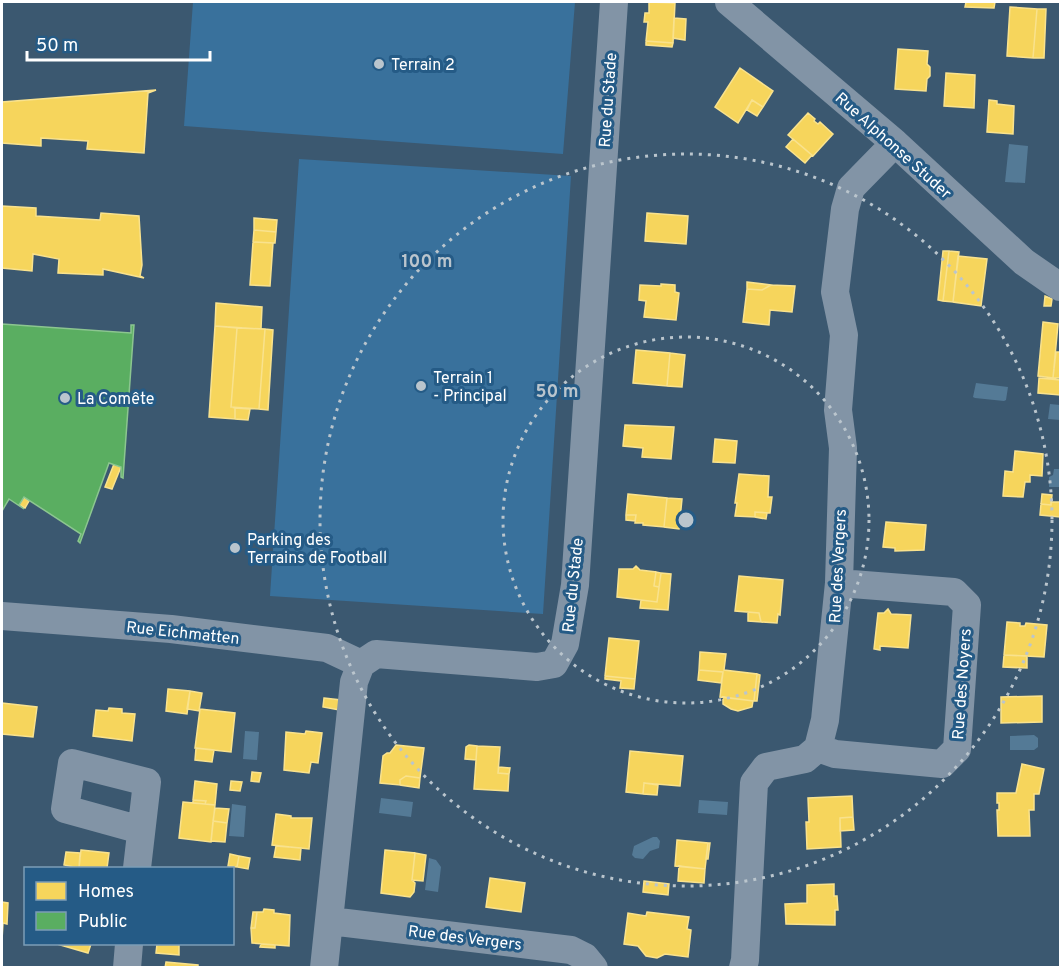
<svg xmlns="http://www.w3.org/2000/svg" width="1062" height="969" font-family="Overpass,sans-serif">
  <rect width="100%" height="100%" fill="#3b5870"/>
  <!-- green -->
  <path fill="#39719c" d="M193,2H575L563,154L184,126Z
    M299,159L571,176L543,614L270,596Z"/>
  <!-- water -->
  <path fill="#547a96" d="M1009,144L1028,146L1025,183L1005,182Z
    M976,383L1008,387L1006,400L1004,401L975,398L973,397Z
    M1050,404L1060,405V420L1048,419Z
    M1054,469H1060V487H1049V477L1053,475Z
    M245,731L259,732L257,760L243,759Z
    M1034,735L1038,738V747L1034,750H1010V736Z
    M381,798L413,802L411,817L379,813Z
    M699,800L728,802L727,815L698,813Z
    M232,804L246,806L244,837L229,836Z
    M653,837H657L660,841L659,848L650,851L643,859L635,858L632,855L634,846Z
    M429,858L436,860L441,867L438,892L425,890Z"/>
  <!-- homes -->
  <path fill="#f6d55c" stroke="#f9e28d" stroke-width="1.5" d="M649,2L675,3L673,43L646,41L648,22H644L645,13H649Z
    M966,2H995L994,8L965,7Z
    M1010,7L1037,9L1033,58L1007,56Z
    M1037,9H1046L1044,58H1033Z
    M674,18L686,19L685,40L673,38Z
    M646,41L673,43L672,47L646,45Z
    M898,49L928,51L927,64L930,67V76L927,79L926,91L895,89Z
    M740,68L773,91L763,107L752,100L738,123L715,107Z
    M946,73L975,75L974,108L944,106Z
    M156,90L148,93L144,153L87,149L88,141L41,138V146L2,143V102Z
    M752,100L763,107L757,116L747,110Z
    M989,100L997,101V104L1014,106L1013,134L987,132Z
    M808,113L815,119L814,121L818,124L820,122L833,134L813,156L788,135Z
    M793,139L812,155L805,163L786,147Z
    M2,206L36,208V216L100,220L101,213L139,216L142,265L140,276L144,278L103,269V275L58,273L59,259L33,254L32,271L2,268Z
    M647,213L688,216L686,244L645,241Z
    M254,218L277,220L276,232L254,230Z
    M254,230L276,232L275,243L253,242Z
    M253,242L273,243L270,286L250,285Z
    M943,251H949L943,301L938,300Z
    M949,251L959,252L953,302L943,301Z
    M958,256L987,259L981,306L953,302Z
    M747,282L771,285L762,290L747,289Z
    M661,284L675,285V292L679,293L676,320L644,317L646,301L639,300L640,285L661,286Z
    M771,285L795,286L792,312L770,310L769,325L743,322L747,289L762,290Z
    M1045,296L1052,299L1051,306H1044Z
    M216,303L262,307L261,329L215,326Z
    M1043,322L1058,324L1053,378L1038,376Z
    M215,326L237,328L231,407L235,408V419L209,417Z
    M237,328L265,329L259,409L231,407Z
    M265,329L273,330L268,410L259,409Z
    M636,350L670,353L667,386L633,383Z
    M1056,352H1060V378H1053Z
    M670,353L685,355L682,387L667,386Z
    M1039,378L1060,380V395L1038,393Z
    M235,408L250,409L248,420L235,419Z
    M625,425L674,427L671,459L642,457L643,448L623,446Z
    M715,439L737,441L735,463L713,462Z
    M1015,451L1043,454L1042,476L1030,475V482H1025L1023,497L1003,496L1005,471L1013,472Z
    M114,464L121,467L112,489L105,487Z
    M739,474L769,476L768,497H772L770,513L755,512V517L735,516L737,503H735Z
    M628,494L667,498L664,527L643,525V523H635L636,515H626Z
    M1042,494L1052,495L1051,505L1041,504Z
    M24,497L29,501L25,508L19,505Z
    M667,498L682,499L679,529L664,527Z
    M1051,502H1060V517L1040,515L1041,504L1051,505Z
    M755,512L767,513L766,519L755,517Z
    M626,515H636L635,521L626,520Z
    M886,522L926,525L924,550L895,551V548L883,547Z
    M636,566L640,570L656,572L654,586L659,587L657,602L617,597L619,569H633Z
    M656,572L661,573L659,587L654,586Z
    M661,573L671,574L668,610L640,608L641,600L657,602Z
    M739,576L783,580L780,615L778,614L777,623L761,622L759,613L735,611Z
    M888,609L891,614L911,615L908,648L880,646V650L874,649L878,613H884Z
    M748,612L759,613L761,622L748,621Z
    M1007,622L1020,623V626H1025L1026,623L1047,625L1044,657L1004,655Z
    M609,638L639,641L635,679L605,676Z
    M700,652L726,654L724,670L757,674L754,701L720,697L723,672L699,670Z
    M1004,655L1027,656V668L1003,667Z
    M699,670L723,672L721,683L698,680Z
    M757,674L760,675L757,701H754Z
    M605,676L635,679L634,689L620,688L621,681L605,679Z
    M168,689L190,691L187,714L166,711Z
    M190,691L202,693L199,711L187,709Z
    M1042,696V722L1001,723V697Z
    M723,697L753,701L752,707L738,711L731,709L723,704Z
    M324,698L341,700L340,710L323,707Z
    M2,703L37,707L33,737L2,734Z
    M109,708L122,709V713L135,714L132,741L93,736L96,710L108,711Z
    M200,709L235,713L231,752L195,748Z
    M306,731L322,733L318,763L311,762L309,773L284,770L286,732L305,734Z
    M396,745L424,748L420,778L406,776L400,780V785L380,783L383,756L387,753H390Z
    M469,745L477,746L476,760L465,759L466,747Z
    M477,746L500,747L498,773L509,774L508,791L474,789Z
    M196,748L214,750L212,762L195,760Z
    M630,751L683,756L680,786L644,783L643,794L626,792Z
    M1022,764L1044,769L1039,794H1034V810H1029L1030,836H998L997,810H999V803H997V793H1016Z
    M499,767L510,768L509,774L498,773Z
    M252,772L261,773L259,782L251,781Z
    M406,776L420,778L419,788L400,785V780Z
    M195,781L217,784L215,805L205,804L206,801L193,800Z
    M231,781L242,782L240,791L230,790Z
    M644,783L658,785L657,795L643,794Z
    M852,796L853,817L840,818L841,847L807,849L806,822H809L808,798Z
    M193,800L206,801L205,804L193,803Z
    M183,802L215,805L211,842L179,838Z
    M215,808L229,809L227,823L213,821Z
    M276,814L291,816V818H312L309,849L272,845Z
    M853,817L854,830L840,831V818Z
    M213,821L227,823L225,842L211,841Z
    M677,840L708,843L705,869L675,866Z
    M708,843H710L708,859H706Z
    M276,846L301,848L300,860L274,857Z
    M81,850L109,853L107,868H79Z
    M385,850L415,853L412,880L415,883L414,892L410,897L381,893Z
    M66,852L80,853L79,868L64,865Z
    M415,853L426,855L423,881L412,880Z
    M230,854L239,856L237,867L228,866Z
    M239,856L250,858L248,869L237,867Z
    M679,866L705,869L704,883L678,881Z
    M490,878L525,883L521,912L486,907Z
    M644,881L669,884L668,895L643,892Z
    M834,884V896H837L838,910H835V925L786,924L785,904L807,903V885Z
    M2,902L8,903L7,924L3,923L2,940Z
    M264,909L274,910V913L290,915L289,946L252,943L251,928H255L257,912H263Z
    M253,912H257L255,928H251Z
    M647,912L689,917L687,929L691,930L688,957L665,954L657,958L646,956L638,946L624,944L628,913L646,916Z
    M57,944H91L88,953Z
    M157,944H179V955L156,953Z
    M261,944L275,945V948L260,947Z
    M166,962L198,965V968H165Z"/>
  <!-- public -->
  <path fill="#5aae61" stroke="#8cc690" stroke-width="1.5" d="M2,324L131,333V325H134L123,478L121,477V467L109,463L80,543L78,541L81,534L24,497L19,505L24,509L9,499L2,511Z"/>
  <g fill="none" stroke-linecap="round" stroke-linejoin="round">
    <!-- street -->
    <path stroke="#8294a6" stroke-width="28" d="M729,2L895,143L1024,262L1060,287
      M2,616L171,629L327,648L361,664
      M818,748L835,754L942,764L957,749L967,605L954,592L839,583
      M137,868L147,782L72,763L65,809L141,830
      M330,921L571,950L585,957L594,968
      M127,968L129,944
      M324,968L354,682L361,664L376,654L537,667L554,664L565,644L575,585L614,2
      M743,968L745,960L754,783L766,767L805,759L818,748L825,720L839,583L843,448L838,410L844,335L835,292L845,209L851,188L895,143"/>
  </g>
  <!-- distance rings -->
  <g fill="none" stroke="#bac5cd" stroke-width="3" stroke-dasharray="3 6">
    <circle cx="686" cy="520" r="183"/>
    <circle cx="686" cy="520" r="366"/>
  </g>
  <!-- markers -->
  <g fill="#bac5cd" stroke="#255b86" stroke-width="2">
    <circle cx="379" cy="64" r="6"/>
    <circle cx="421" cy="386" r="6"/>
    <circle cx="65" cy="398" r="6"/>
    <circle cx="235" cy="548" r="6"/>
  </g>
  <g text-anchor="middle" stroke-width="6" stroke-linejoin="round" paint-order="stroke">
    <!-- poi labels -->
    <g font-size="16" fill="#fff" stroke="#255b86" text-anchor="start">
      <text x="391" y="70">Terrain 2</text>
      <text x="433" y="383">Terrain 1<tspan x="433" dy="18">- Principal</tspan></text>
      <text x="77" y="404">La Comête</text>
      <text x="247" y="545">Parking des<tspan x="247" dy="18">Terrains de Football</tspan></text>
    </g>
    <!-- street labels -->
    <g font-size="16" fill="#fff" stroke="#255b86">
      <text transform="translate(607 100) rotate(-86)" y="6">Rue du Stade</text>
      <text transform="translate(894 145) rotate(42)" y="6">Rue Alphonse Studer</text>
      <text transform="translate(837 566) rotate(-87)" y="6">Rue des Vergers</text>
      <text transform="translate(572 585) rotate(-84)" y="6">Rue du Stade</text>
      <text transform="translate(183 632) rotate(6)" y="6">Rue Eichmatten</text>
      <text transform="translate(961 684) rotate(-86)" y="6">Rue des Noyers</text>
      <text transform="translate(465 937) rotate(7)" y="6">Rue des Vergers</text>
    </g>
  </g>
  <circle cx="686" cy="520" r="9" fill="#bac5cd" stroke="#255b86" stroke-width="3"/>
  <g font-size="18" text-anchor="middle" font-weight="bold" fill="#bac5cd" stroke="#255b86" stroke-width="6" stroke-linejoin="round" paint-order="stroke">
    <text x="427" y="267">100 m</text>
    <text x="557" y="397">50 m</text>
  </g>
  <!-- border -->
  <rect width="1062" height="969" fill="none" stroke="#ffffff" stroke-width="6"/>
  <!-- legend -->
  <rect x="24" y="867" width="210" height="78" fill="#255b86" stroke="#7c9db6" stroke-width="1.5"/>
  <rect x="36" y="882" width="30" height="18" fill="#f6d55c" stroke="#7c9db6" stroke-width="1.5"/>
  <text x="78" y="897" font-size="18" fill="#ffffff">Homes</text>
  <rect x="36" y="912" width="30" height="18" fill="#5aae61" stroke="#7c9db6" stroke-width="1.5"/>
  <text x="78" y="927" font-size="18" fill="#ffffff">Public</text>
  <!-- scale -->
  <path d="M27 51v9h183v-9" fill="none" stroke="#ffffff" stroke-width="3"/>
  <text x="36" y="51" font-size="18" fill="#ffffff" stroke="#255b86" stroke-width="4.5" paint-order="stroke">50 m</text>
</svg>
